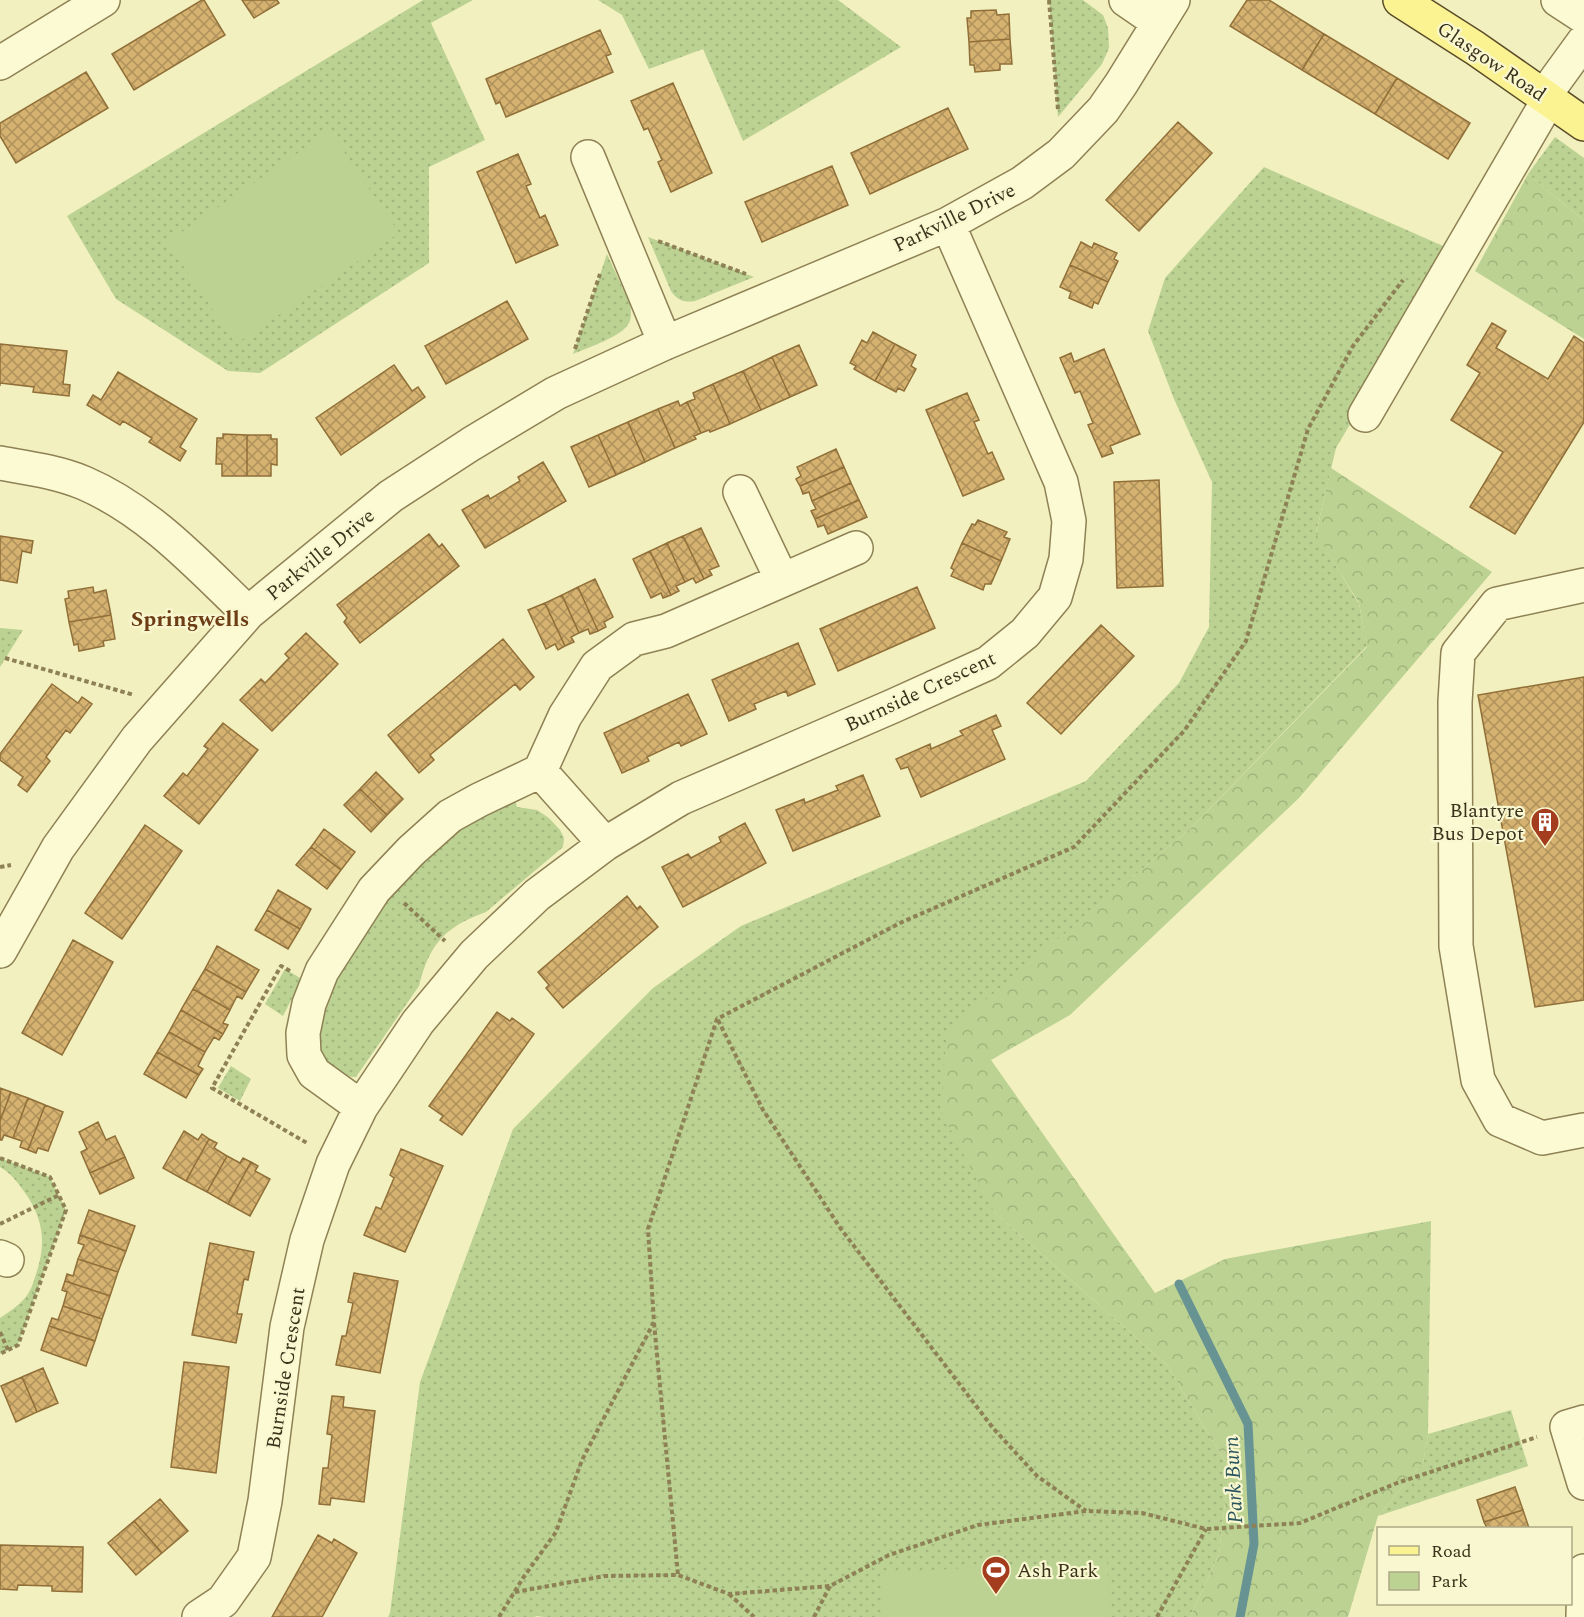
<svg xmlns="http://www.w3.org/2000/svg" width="1584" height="1617" font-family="Spectral,serif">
  <defs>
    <pattern id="green-dots" width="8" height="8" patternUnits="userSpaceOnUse" patternTransform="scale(1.5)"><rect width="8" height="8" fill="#bbd292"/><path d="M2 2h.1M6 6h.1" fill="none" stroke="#a2b57d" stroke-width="1.8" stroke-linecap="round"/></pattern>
    <pattern id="forest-crowns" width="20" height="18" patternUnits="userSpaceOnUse" patternTransform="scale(1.5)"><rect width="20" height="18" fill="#bbd292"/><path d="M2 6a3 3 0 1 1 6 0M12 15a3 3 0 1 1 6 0" fill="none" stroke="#a2b57d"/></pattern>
    <pattern id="building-cross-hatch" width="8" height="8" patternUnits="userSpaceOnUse" patternTransform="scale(1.5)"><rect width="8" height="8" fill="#d5b270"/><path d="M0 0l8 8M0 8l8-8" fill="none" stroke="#ae915b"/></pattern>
  </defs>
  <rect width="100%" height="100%" fill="#f3f0bf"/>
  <!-- green -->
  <path fill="url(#green-dots)" d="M423,0H473L431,23L485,140L429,167V263L260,373L228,371L116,299L67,216Z
    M598,0H838L901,47L743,141L703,49L649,69L622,15Z
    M1049,0H1083L1103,15L1108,28L1109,48L1102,64L1058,117Z
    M1555,137L1584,158V221L1528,174Z
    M1264,167L1459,253L1433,284L1336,448L1316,533L1359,604L1367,646L1190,829L947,1033L994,1212L1167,1365L1229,1468L1219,1554L1190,1617H544L536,1616L535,1617H388L390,1613L420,1382L513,1129L653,988L741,926L1086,781L1179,683L1209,627L1212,482L1174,399L1148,331L1165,278Z
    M648,237L754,277L695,301C684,303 677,300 671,291Z
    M607,254L630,304C631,310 632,317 629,323C623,336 587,348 573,354Z
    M0,628L23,630L0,667Z
    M515,800L517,807L537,810L549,818L560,830L564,838L563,847L486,912C446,926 429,944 419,986L356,1077L336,1076L318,1049L320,1004L375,913L467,817Z
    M285,969L302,979L283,1016L265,1004Z
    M231,1066L251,1079L240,1101L218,1088Z
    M0,1158L50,1177L66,1210L18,1345L0,1354V1318C9,1312 18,1306 25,1298C30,1292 33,1284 35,1277C47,1244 44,1218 23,1190C16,1180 10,1173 0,1167Z
    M1511,1410L1528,1466L1378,1516L1423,1463L1428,1434Z"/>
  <!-- forest -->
  <path fill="url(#forest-crowns)" d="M1528,174L1584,221V339L1475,271Z
    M1331,468L1492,572L1299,798L1070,1015L991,1060L1155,1293L1225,1259L1431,1221L1428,1434L1423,1463L1378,1516L1348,1617H1190L1219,1554L1229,1468L1167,1365L994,1212L940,1110L947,1032L1190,829L1367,647L1359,603L1316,534Z"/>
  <!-- pitch -->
  <path fill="#bbd292" d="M330,131L399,233L236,344L167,242Z
    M1107,1560L1110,1617H884L880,1573Z"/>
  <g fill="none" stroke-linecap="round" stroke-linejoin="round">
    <!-- stream -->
    <path stroke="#689393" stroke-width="9" d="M1179,1284L1248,1424L1254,1544L1240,1617"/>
  </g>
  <!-- building -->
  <path fill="url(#building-cross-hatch)" stroke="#906f38" stroke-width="1.5" d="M202,0H204L225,35L134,90L112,54Z
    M242,0H277L279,3L254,18Z
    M1247,0H1269L1324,34L1302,70L1230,26Z
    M996,10L997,15L1009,14L1010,39L969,42L967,18H971V11Z
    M600,30L611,54L606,56L613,72L506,117L500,102L496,104L486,79Z
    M1324,34L1397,78L1375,114L1302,70Z
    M1010,39L1012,64H1000V70L975,72L974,65H970L969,42Z
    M86,72L108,108L16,163L0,136V123Z
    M1397,78L1470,123L1448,159L1375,114Z
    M673,83L712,173L671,192L658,162L662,160L648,128L644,130L631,101Z
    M948,108L968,149L870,194L851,153Z
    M1178,122L1212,153L1139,231L1106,200Z
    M518,154L531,184L526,186L540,218L545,215L558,245L516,263L477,172Z
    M832,166L848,205L762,242L745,202Z
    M1081,242L1092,248L1094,243L1117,253L1114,259L1118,261L1108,282L1070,265Z
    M1070,265L1108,282L1098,304L1094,302L1092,308L1069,298L1071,292L1060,287Z
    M507,301L528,339L446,384L425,346Z
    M1492,323L1506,331L1496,348L1548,379L1574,336L1584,343V422L1515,534L1470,507L1503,452L1451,420L1480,373L1467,365Z
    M873,332L895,344L875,381L854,369L856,366L850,363L862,340L867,343Z
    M0,344L67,351L63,384L70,385L69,396L33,392L34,387L0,383V386Z
    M895,344L916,355L911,366L916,369L904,391L898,388L896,392L875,381Z
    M799,345L817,385L790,397L772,357Z
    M1104,349L1140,434L1110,446L1113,453L1102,457L1088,425L1093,423L1080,391L1075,393L1060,358L1071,353L1074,362Z
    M772,357L790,397L761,410L743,371Z
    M394,365L412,391L418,387L425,397L341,455L316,418Z
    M743,371L761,410L730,424L713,384Z
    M118,372L197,419L180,447L186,451L180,461L149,442L152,438L123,421L120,425L87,405L93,395L101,400Z
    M713,384L730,424L710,432L709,430L701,433L687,402L695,399L693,393Z
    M967,393L979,420L974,422L988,454L992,452L1004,479L963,496L926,410Z
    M678,401L680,406L687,402L701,433L694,436L696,439L675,448L658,409Z
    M658,409L675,448L645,462L628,422Z
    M628,422L645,462L616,475L598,435Z
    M223,434L247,435V476H222V464H216L217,438H223Z
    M247,435H271V439H277V465L271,464V476H247Z
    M598,435L616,475L589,487L571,447Z
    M836,449L844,467L800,486L796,479L801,476L797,467Z
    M543,462L566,501L485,548L462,510L488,495L490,499L520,481L518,477Z
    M844,467L851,483L812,501L809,492L803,494L800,486Z
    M1159,480L1163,586L1117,588L1114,482Z
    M851,483L859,500L815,519L811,511L816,509L812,501Z
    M859,500L867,517L828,534L824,525L818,527L815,519Z
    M978,520L1007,532L1004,537L1010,539L1001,561L962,543L972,524L975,525Z
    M701,528L719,566L709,570L712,575L704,579L683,536Z
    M429,534L439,547L442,544L459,566L360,643L344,622L347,618L337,605Z
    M0,536L33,541L31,553L22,551L17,583L0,580Z
    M683,536L704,579L696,583L693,578L685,582L667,543Z
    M667,543L685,582L676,586L679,591L671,595L650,551Z
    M962,543L1001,561L991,584H985L983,590L951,576L954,570L951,568Z
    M650,551L671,595L663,598L661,593L651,598L633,559Z
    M595,579L613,617L604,622L606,627L598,631L578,587Z
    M93,587L94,593L106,590L111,615L69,622L65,599L69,598L68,591Z
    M578,587L598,631L590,634L588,629L579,633L562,595Z
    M917,587L935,628L838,671L820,629Z
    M562,595L579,633L571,637L574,642L565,646L545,603Z
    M545,603L565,646L558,650L555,644L546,649L528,610Z
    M111,615L115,639L103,641L104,646L79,651L78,644L74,645L69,622Z
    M1101,625L1134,656L1061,734L1027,703Z
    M306,633L338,664L272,731L240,700L261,679L265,683L289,658L285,654Z
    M503,639L534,677L520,690L515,684L430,755L434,760L419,773L388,735Z
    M798,643L815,684L788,696L786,691L754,704L756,709L729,721L712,680Z
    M1584,677V1000L1535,1007L1478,695Z
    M52,684L78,703L82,697L92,704L70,733L66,730L46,757L50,761L27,792L18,785L23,777L0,760V754Z
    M688,694L707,734L681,746L679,742L647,757L649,761L622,773L604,733Z
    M996,715L1001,726L992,730L1005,759L921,797L908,767L901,769L896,759L930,744L931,749L963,735L960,731Z
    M223,723L258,750L199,824L164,796L183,773L187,776L208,749L204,746Z
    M376,772L403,799L387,815L360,789Z
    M863,775L880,816L793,851L776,810L804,799L805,803L838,790L836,786Z
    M360,789L387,815L371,832L344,805Z
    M745,823L766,863L683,907L662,867L688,854L691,858L721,842L719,837Z
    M145,825L182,851L122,939L85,913Z
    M324,829L355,852L341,870L311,847Z
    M311,847L341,870L327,889L296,865Z
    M278,890L311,909L300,929L267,910Z
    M627,896L637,909L640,906L658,927L563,1008L546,988L549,985L538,972Z
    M267,910L300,929L288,949L255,930Z
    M73,940L113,962L62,1055L22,1033Z
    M217,946L259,970L246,992L205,969Z
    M205,969L246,992L242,999L237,996L230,1010L193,989Z
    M193,989L230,1010L223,1023L228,1025L223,1034L181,1010Z
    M181,1010L223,1034L219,1040L214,1037L205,1052L169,1032Z
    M497,1012L510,1021L512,1018L534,1034L462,1135L440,1120L443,1116L429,1106Z
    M169,1032L205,1052L198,1066L203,1069L199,1075L157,1052Z
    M157,1052L199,1075L186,1098L144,1074Z
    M0,1088L11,1092L0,1121Z
    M11,1092L28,1098L13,1138L4,1135L2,1140H0V1121Z
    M28,1098L45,1105L28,1150L20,1147L22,1141L13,1138Z
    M45,1105L63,1112L48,1151L38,1148L36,1153L28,1150Z
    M98,1122L106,1140L115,1136L125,1157L90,1173L81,1152L87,1149L79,1132Z
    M184,1131L198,1140L202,1134L209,1139L186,1181L163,1168Z
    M209,1139L217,1143L214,1148L227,1156L207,1192L186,1181Z
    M401,1149L443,1166L405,1252L364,1235L376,1207L381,1209L394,1178L390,1175Z
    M227,1156L240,1163L243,1158L251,1162L228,1204L207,1192Z
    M125,1157L134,1178L100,1194L90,1173Z
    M251,1162L258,1166L255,1171L270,1179L250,1216L228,1204Z
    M89,1210L135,1226L126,1251L80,1235Z
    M80,1235L126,1251L118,1272L78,1259L84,1245L78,1243Z
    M210,1243L254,1252L248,1280L244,1279L237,1314H242L236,1343L192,1335Z
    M78,1259L118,1272L110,1296L65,1281L67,1274L73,1276Z
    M354,1273L398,1281L380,1373L336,1365L342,1336H346L353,1303L348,1302Z
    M65,1281L110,1296L102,1319L63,1306L67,1292L62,1290Z
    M63,1306L102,1319L95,1341L49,1326L52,1318L58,1320Z
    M49,1326L95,1341L86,1366L41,1350Z
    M184,1362L229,1367L216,1473L171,1467Z
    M43,1368L58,1403L37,1412L22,1377Z
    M22,1377L37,1412L16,1422L1,1386Z
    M332,1396L344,1397L343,1407L375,1411L364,1502L331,1498L330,1505L319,1504L323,1468H328L332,1435L327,1434Z
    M1515,1487L1523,1510L1484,1522L1477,1500Z
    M160,1499L188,1531L162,1553L134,1521Z
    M1523,1510L1529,1528H1487L1484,1522Z
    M134,1521L162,1553L136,1575L108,1543Z
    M318,1535L332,1543L334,1539L357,1553L322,1617H272Z
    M0,1545L83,1547L82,1592L52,1591V1586L18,1585L17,1590L0,1589Z"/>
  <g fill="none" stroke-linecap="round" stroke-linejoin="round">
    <!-- minor casing -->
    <g stroke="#8e8155" stroke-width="36">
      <path id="minor" d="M1126,0L1158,22
        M1558,0L1584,17
        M0,63L103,0
        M1544,96L1584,41
        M588,157L665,343
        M1365,415L1549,99
        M0,463C28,468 58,472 84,483C149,511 198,565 248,613
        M740,492L782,580
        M1584,585L1497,604L1458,653L1455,702L1456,946L1478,1080L1500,1120L1542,1138L1584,1130
        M605,844L540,771L565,716L597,666L634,639L666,631L856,548
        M0,951L58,848L137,739L248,613L391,496L471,444L556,393L665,343L948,224L1022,183L1061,154L1103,110L1121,84L1173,0
        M361,1107L314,1073L304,1055L303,1033L309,1004L322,971L374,890L411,851L450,816L479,800L540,771
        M0,1257L7,1260
        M1584,1422L1567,1427L1584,1483
        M199,1617L223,1601L254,1557L265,1501L287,1327L307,1240L333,1164L361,1107L418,1022L474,955L537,895L605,844L681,798L893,706L988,663L1025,633L1055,597L1066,559L1069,521L1061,482L948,224
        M1583,1617L1584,1571"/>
    </g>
    <!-- major casing -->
    <g stroke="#5b4c2a" stroke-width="36">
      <path id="major" d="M1400,0L1475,48L1584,124"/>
    </g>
    <!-- path -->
    <path stroke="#8e8155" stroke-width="4" stroke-dasharray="4.5 3" stroke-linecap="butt" d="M1049,0L1058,110
      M658,241L746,274
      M575,349L600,274
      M5,658L134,695
      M0,867L11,865
      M404,903L445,941
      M290,971L281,966L212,1088L307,1143
      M718,1020L763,1110L841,1229L993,1428L1037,1476L1086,1511
      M0,1158L50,1177L66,1210L18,1345L0,1354
      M0,1224L59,1195
      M654,1323L678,1575
      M0,1332L8,1350
      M515,1592L605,1576L678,1575L729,1594L830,1586L889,1555L978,1525L1086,1511L1142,1513L1206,1529L1300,1523L1397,1483L1537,1437
      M729,1594L754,1617
      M499,1617L523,1578L556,1532L582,1460L654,1322L648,1229L717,1019L900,923L1074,847L1184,731L1246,641L1308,429L1353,346L1403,280
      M814,1617L830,1586
      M1157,1617L1206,1529"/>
    <!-- minor -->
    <use href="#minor" stroke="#fcfad3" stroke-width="33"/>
    <!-- major -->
    <use href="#major" stroke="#fbf392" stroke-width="33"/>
  </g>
  <!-- icons -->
  <defs>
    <g id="building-pin" transform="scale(1.5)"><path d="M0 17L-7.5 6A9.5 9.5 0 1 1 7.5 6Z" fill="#a43d1e" stroke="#f9f7cf"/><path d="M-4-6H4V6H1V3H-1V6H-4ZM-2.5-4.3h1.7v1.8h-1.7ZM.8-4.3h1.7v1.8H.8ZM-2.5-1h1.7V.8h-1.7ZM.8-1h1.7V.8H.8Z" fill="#fff"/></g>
    <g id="stadium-pin" transform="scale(1.5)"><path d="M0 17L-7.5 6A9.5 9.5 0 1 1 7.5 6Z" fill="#a43d1e" stroke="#f9f7cf"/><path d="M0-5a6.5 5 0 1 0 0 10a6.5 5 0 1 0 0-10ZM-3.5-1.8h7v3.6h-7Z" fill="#fff"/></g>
  </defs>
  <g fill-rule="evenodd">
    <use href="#building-pin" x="1545" y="822"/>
    <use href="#stadium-pin" x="996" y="1570"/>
  </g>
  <g text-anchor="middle" stroke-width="4.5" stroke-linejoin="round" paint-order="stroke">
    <!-- street labels -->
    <g font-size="20" fill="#3b321b" stroke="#f9f7cf">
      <text transform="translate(1492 61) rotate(34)" y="7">Glasgow Road</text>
      <text transform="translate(954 217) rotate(-26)" y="7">Parkville Drive</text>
      <text transform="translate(320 554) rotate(-39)" y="7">Parkville Drive</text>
      <text transform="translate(920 691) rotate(-25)" y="7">Burnside Crescent</text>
      <text transform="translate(285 1368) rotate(-81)" y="7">Burnside Crescent</text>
    </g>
    <!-- poi labels -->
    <g font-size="20" fill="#3b321b" stroke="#f9f7cf" text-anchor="end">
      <text x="1524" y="817">Blantyre<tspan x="1524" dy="23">Bus Depot</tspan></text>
      <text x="1017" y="1577" text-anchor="start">Ash Park</text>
    </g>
    <!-- water labels -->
    <g font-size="21" font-style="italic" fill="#29545d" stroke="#f9f7cf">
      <text transform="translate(1233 1480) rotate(-93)" y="7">Park Burn</text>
    </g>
    <!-- quarter labels -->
    <g font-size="22" font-weight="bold" fill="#6d3d16" stroke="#f9f7cf">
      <text x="190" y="626">Springwells</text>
    </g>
  </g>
  <!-- legend -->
  <rect x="1377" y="1527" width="195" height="78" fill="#f9f7cf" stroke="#ada887" stroke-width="1.5"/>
  <rect x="1389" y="1546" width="30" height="9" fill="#fbf392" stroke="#ada887" stroke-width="1.5"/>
  <text x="1431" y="1557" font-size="18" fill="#3b321b">Road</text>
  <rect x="1389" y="1572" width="30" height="18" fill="#bbd292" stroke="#ada887" stroke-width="1.5"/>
  <text x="1431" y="1587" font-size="18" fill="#3b321b">Park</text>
</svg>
